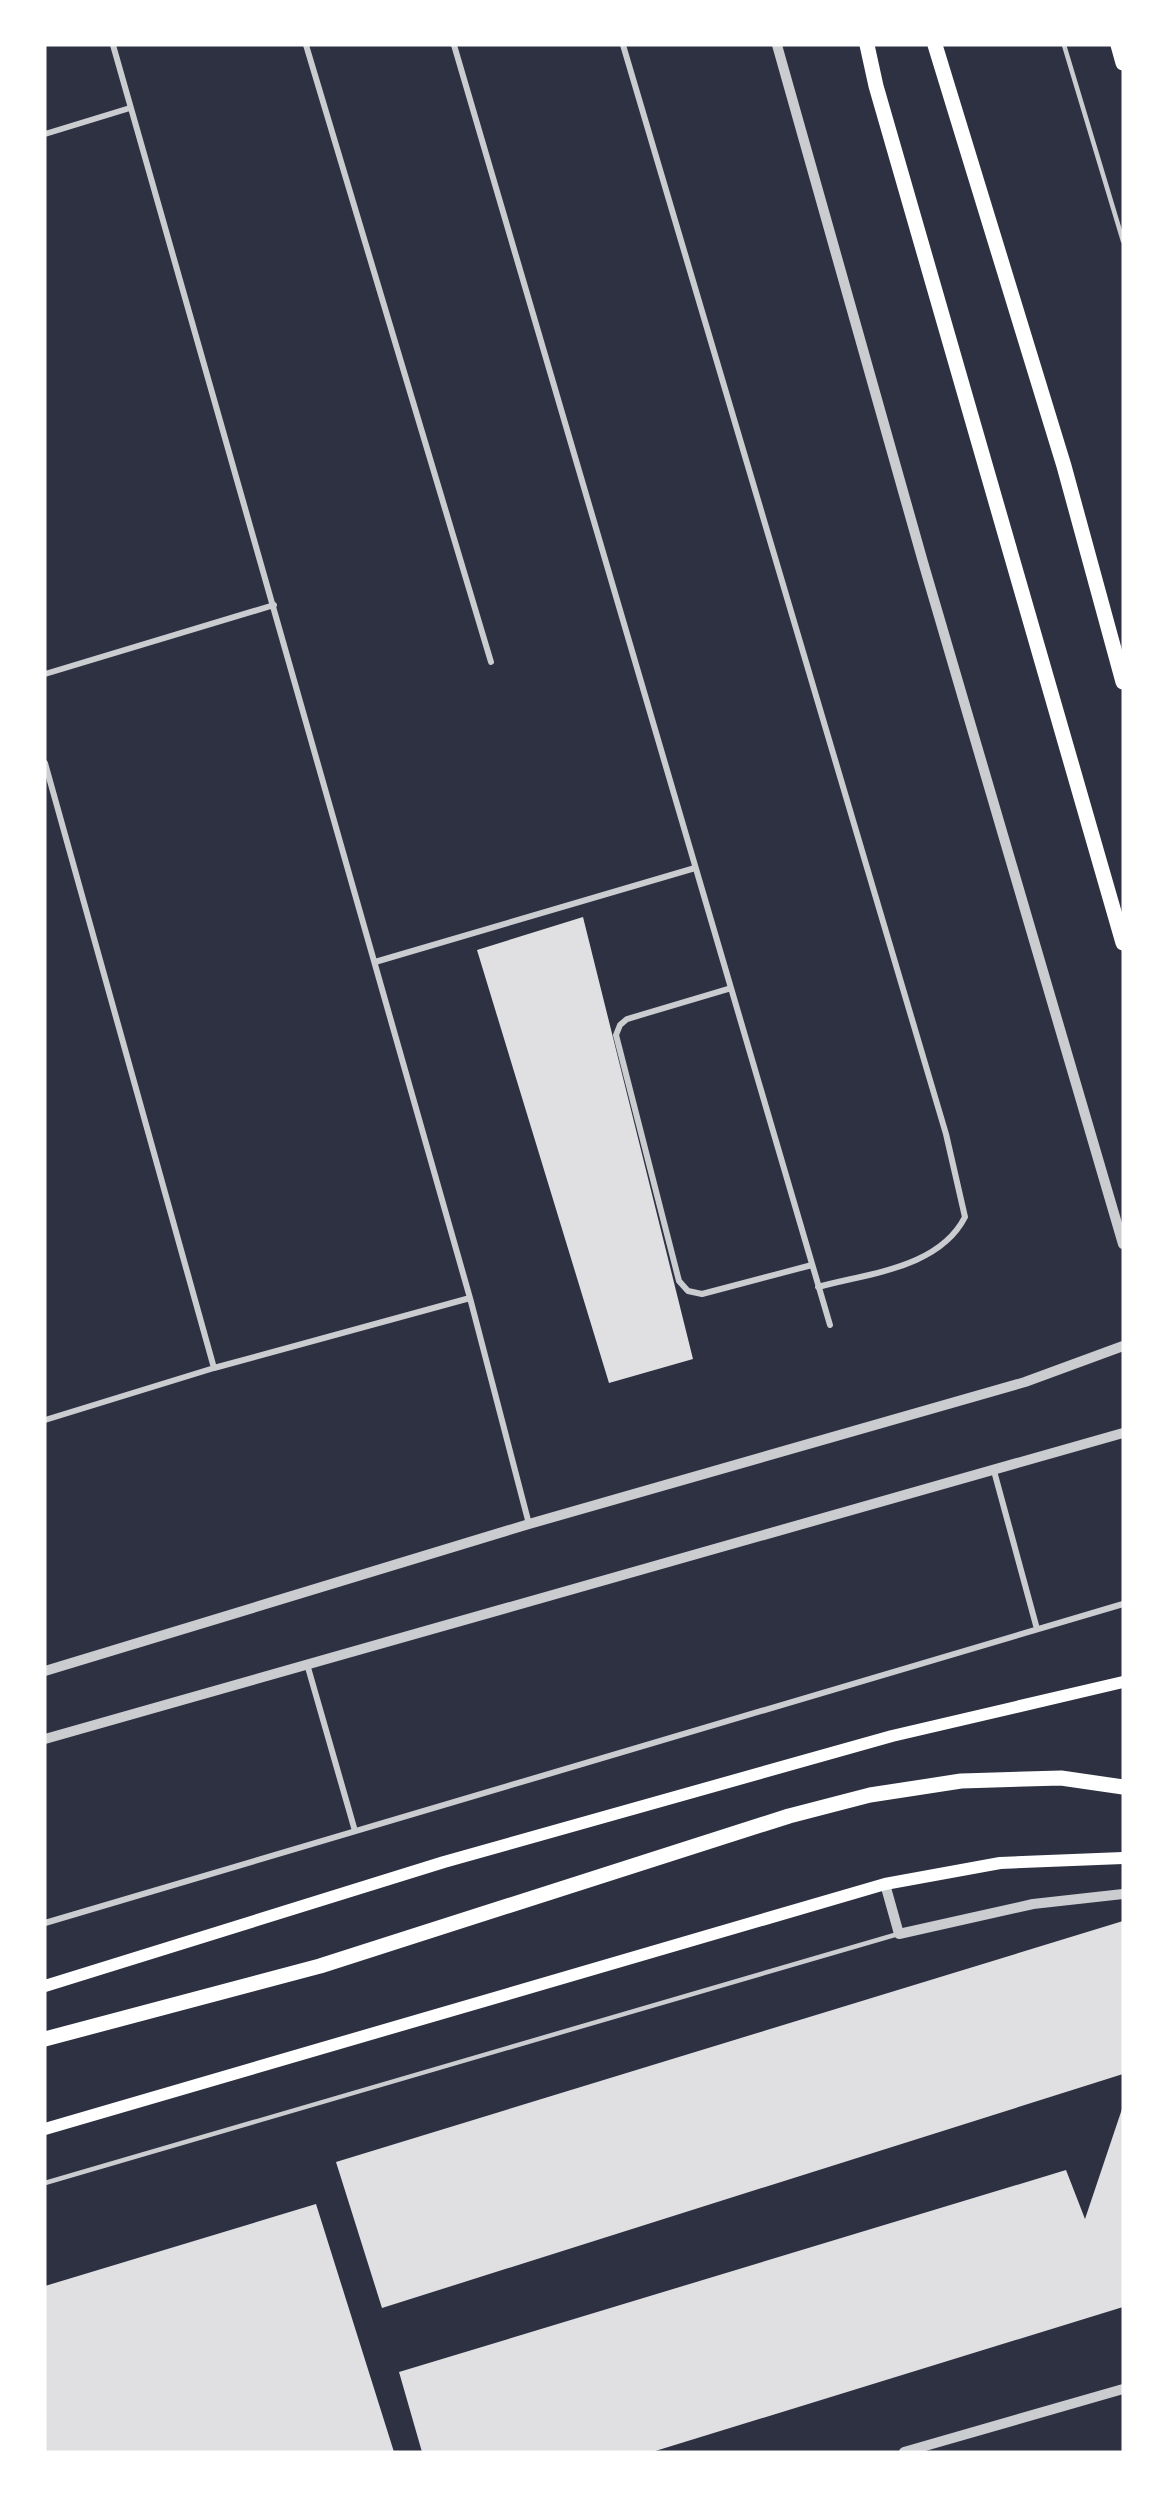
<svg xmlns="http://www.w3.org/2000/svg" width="1168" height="2497" font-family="Bitter,serif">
  <rect width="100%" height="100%" fill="#2d3142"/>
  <!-- building -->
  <path fill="#e0e0e3" d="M583,917L693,1359L609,1383L477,950Z
    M1123,1921V2074L382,2308L336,2162Z
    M1123,2106V2307L652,2452H422L399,2372L1066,2170L1085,2219Z
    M316,2204L394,2452H45V2286Z"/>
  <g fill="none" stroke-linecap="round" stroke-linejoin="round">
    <!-- service -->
    <path stroke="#caccd0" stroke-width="4.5" d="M1064,45L1123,241
      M45,2183L898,1934"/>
    <!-- minor -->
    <path stroke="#caccd0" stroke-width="6" d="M113,45L470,1298L529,1524
      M306,45L491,662
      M454,45L830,1325
      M623,45L946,1134L965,1217C939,1268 869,1273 818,1287
      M45,134L130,108
      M45,674L274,605
      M45,763L214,1368
      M375,962L695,868
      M731,988L627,1019L620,1025L616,1035L679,1281L688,1291L702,1294L812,1265
      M45,1420L214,1368L470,1298
      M994,1471L1037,1629
      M307,1664L355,1831
      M45,1923L1123,1604"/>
    <!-- tertiary -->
    <path stroke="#caccd0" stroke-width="10" d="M777,45L923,562L1123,1244
      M45,1671L529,1524L1025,1382L1123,1346
      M45,1739L1123,1433
      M885,1884L899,1934L1033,1904L1123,1894
      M904,2452L1123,2389"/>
    <!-- secondary -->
    <path stroke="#fff" stroke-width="12" d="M45,1986L444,1862L892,1736L1123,1682
      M45,2129L885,1884L1000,1863L1123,1858"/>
    <!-- primary -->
    <path stroke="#fff" stroke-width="15" d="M867,45L876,86L1123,943
      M935,45L1064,466L1123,682
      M1118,45L1123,63
      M45,2039L320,1966L789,1816L870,1795L961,1781L1061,1778L1123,1787"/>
  </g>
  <!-- border -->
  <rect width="1168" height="2497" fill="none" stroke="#ffffff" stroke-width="93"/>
</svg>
